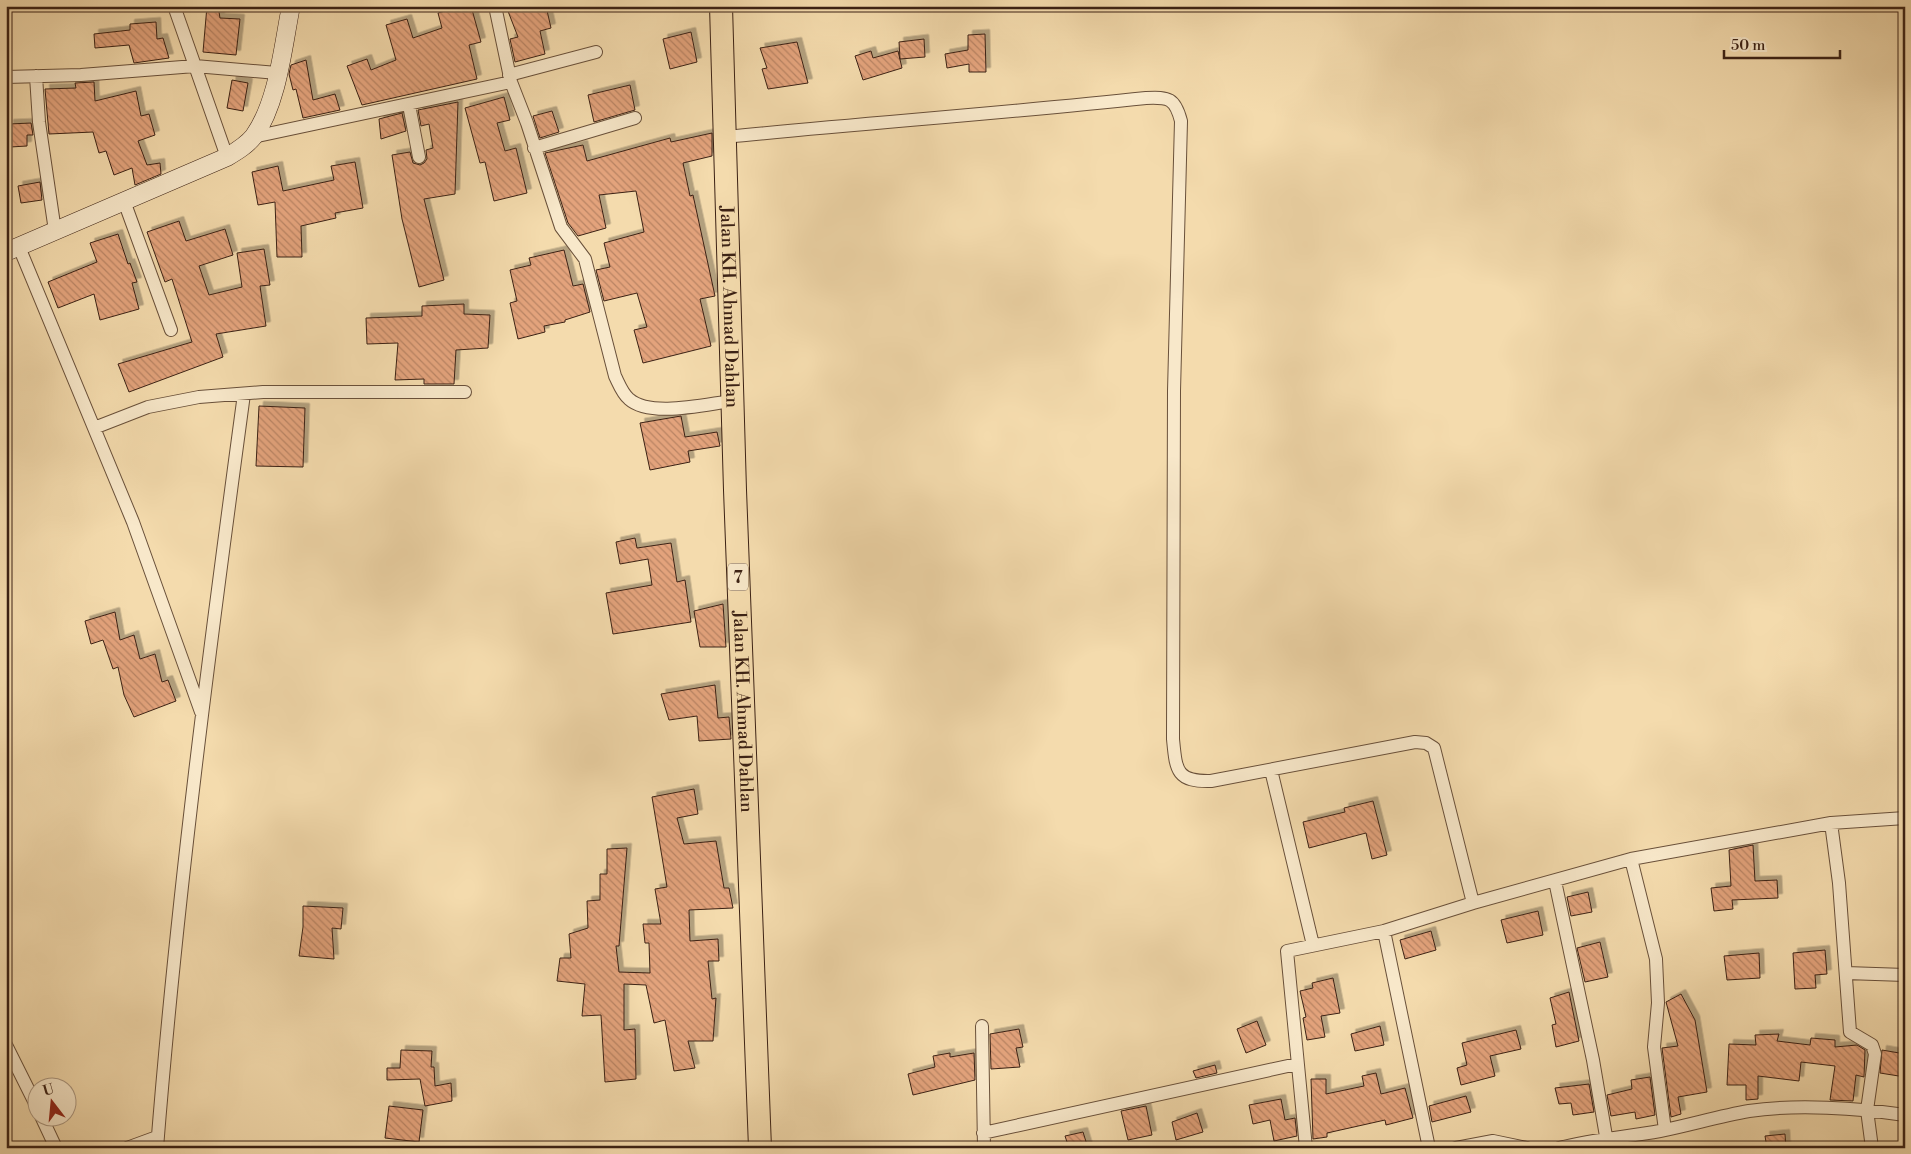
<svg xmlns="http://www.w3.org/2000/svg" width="1911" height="1154" font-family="'Libre Bodoni',serif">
  <defs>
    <pattern id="building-back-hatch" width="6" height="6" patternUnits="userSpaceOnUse" patternTransform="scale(1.25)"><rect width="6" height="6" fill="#e3a37c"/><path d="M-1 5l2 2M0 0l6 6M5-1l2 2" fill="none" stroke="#b98464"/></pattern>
    <filter id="shadow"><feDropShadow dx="4.5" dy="-4.5" stdDeviation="0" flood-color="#0004"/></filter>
  </defs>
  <rect width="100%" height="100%" fill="#f4dbad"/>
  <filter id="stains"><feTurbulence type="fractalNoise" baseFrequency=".004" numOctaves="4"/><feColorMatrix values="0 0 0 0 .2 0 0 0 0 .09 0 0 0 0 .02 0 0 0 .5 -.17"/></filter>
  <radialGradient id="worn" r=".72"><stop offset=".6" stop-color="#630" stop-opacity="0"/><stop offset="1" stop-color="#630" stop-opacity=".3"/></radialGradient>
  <!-- building -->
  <path fill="url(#building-back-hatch)" stroke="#3b2114" filter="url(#shadow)" d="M207,6H218L220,18L240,19L236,55L203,52Z
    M463,6H471L481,42L469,45L477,79L362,105L347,66L367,59L371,70L396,60L386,25L407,19L413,38L442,28L438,13Z
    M506,6H546L551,28L540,31L545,54L515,62L510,39L518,37Z
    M156,22L157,39L163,38L169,58L134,63L129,45L95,48L94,34L130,30V24Z
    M691,32L697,62L670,69L663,39Z
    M985,34L986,72H969V64L947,68L945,54L968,50V35Z
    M924,39L925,57L900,59L899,42Z
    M797,42L808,83L768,89L762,69L767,68L760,48Z
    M871,51L873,58L898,51L902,68L863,80L855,56Z
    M306,60L313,100L335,94L340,110L303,118L296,89L293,90L289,74L291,65Z
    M232,80L248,83L243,111L227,108Z
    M94,82L95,101L136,91L141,116L149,114L155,135L138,141L147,165L160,163L161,174L135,185L132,168L114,175L106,151L99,153L93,132L49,134L45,89L76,88L75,83Z
    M630,85L635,110L594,122L588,95Z
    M504,97L510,120L497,123L505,151L516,148L527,193L494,201L485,162L480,163L465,108Z
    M458,102L455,194L424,199L444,280L419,287L402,219L392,155L410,152L413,163L420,165L424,163L427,159L426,150L433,148L429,124L421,126L418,110Z
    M552,111L559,132L540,138L533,116Z
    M402,113L406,131L381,139L379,119Z
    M31,123L33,135H27V146L10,147L9,124Z
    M712,133V156L683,163L690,196L693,195L715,296L700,299L711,346L643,363L634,330L647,327L637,293L604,301L596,270L610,267L604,243L644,232L636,191L599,195L606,228L578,236L568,223L545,153L583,145L587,161L670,138L671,142Z
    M355,162L363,208L335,213L336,218L301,226L302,257H277L275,202L258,205L252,172L278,166L283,191L334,180L331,166Z
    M40,182L42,200L21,203L18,186Z
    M179,221L186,241L225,229L233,255L199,266L209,295L242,287L237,253L264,249L270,285L260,286L266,326L216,334L223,357L129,392L118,364L192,342L172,279L165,282L147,232Z
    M118,234L128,264L130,263L137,282L132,283L139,309L100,320L94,294L58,308L48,282L97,262L90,243Z
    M564,250L573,286L583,284L590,312L565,320V322L544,326L545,332L518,339L510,303L517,301L510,270L531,265L529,258Z
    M464,304V314L490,315L488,348L456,350L454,384H424V379L395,380L398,343L367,344L366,318L422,316V306Z
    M259,406L305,408L303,467L256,466Z
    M681,416L685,437L717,432L720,446L688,451L690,462L650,470L640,423Z
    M635,538L637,548L671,543L677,582L685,580L691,622L613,634L606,593L652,585L648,559L620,564L616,542Z
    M723,604L726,647H700L694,611Z
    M115,612L120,640L134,635L140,659L155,654L162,682L168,680L176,701L134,717L124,695L118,667L113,669L103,640L91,644L85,621Z
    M715,685L718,718L729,717L731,739L699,741L697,716L669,720L661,694Z
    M694,789L698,814L677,818L684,844L716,841L724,888H729L733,908L689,910L690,941L718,939L719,961H708L712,999L716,998L713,1041H688L695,1068L674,1071L665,1020L654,1023L646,985L624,984V1030L635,1029L636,1079L605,1082L601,1015L582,1016L585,984L557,981L560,958H571L569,934L588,928L587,901L600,900V874H607V849L627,848L619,946H616L619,972L650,973L649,943H645L643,924H661L655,889L667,887L652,797Z
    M1373,801L1387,855L1372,859L1366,833L1309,848L1303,822L1345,812L1344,808Z
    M1753,845L1755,881L1777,880L1778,898L1732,900L1733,909L1714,911L1711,888L1731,886L1729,850Z
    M1588,892L1592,912L1571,916L1567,897Z
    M303,906L343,908L341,929L332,928L334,959L299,956L303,927Z
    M1538,911L1543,935L1507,943L1501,920Z
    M1431,931L1436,950L1405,959L1400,940Z
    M1600,942L1608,977L1585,982L1577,948Z
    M1825,950L1827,974L1815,975L1816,988L1795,989L1793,953Z
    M1759,953L1760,978L1727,980L1724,956Z
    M1333,978L1340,1013L1321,1016L1325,1037L1307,1040L1303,1018L1306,1017L1300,991L1313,988L1312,983Z
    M1569,992L1579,1041L1556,1047L1552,1025L1556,1024L1550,998Z
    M1681,994L1695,1020L1707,1092L1678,1097L1681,1114L1671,1117L1662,1048L1678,1046L1666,1002Z
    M1257,1021L1266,1045L1246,1053L1237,1029Z
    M1380,1026L1384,1045L1355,1051L1351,1034Z
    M1019,1029L1023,1047L1016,1048L1020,1067L991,1069L990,1034Z
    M1516,1030L1521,1049L1490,1056L1495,1076L1461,1085L1457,1068L1467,1065L1462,1043Z
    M1779,1034L1777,1041L1810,1045L1811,1038L1835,1040V1047L1857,1045L1865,1050L1864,1077L1856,1075L1853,1101L1830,1100L1835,1066L1801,1062L1799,1081L1758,1076V1099L1746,1100V1085H1727L1729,1044L1756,1045L1755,1035Z
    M401,1050L432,1051L431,1067H434L435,1086L451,1083L452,1101L425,1106L420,1079L387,1080V1068H400Z
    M1882,1050L1905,1054V1077L1880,1073Z
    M950,1053V1057L974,1053L975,1080L913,1095L908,1074L935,1067L933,1056Z
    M1215,1065L1217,1073L1196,1078L1193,1071Z
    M1376,1073L1381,1094L1405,1088L1413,1118L1386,1125L1385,1120L1327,1133V1137L1313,1139L1311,1079H1326V1094L1364,1086L1362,1076Z
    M1650,1077L1655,1115L1636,1119L1635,1112L1611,1116L1607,1095L1632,1089L1631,1080Z
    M1589,1084L1594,1112L1573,1115L1571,1103L1559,1104L1555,1088Z
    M1466,1096L1471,1112L1432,1122L1429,1106Z
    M1281,1099L1285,1120L1295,1118L1297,1136L1274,1141L1270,1120L1253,1124L1249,1105Z
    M389,1106L423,1110L419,1142L385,1138Z
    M1146,1106L1152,1135L1128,1140L1121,1111Z
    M1197,1113L1203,1132L1176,1140L1172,1122Z
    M1083,1132L1088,1148H1069L1065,1136Z
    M1785,1134L1786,1148H1767L1765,1136Z"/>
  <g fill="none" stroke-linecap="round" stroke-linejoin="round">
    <!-- street casing -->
    <g stroke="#69503a" stroke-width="14">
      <path id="street" d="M174,6L227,157
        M495,6L511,82L527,123L561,227L585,259L615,376C619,384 622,393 629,399C650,418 706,404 732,401
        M509,75L596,52
        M36,76L39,122L55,231
        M6,77L81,75L195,66L277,73
        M409,105L419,157
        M253,137L511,82
        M725,137C865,123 1006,113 1146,98C1169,97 1175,98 1181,121L1174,391L1173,739C1176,770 1176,782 1211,781L1415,742L1426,743L1434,748L1473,903L1631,859L1831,823L1905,818
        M534,148L635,118
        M124,201L171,330
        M19,247L133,522L201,712
        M94,428L148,407L199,397L263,392H465
        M1271,770L1313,945
        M1831,823L1839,883L1850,1032L1872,1045L1875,1054L1867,1110L1872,1148
        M1631,859L1656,959L1658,1003L1654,1047L1665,1130
        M1555,881L1593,1060L1608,1148
        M1384,931L1429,1148
        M1846,973L1905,975
        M982,1026L984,1148
        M6,1045L38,1109
        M41,1116L56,1148
        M983,1133L1297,1064
        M127,1148L157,1137
        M157,1148C177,896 210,645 244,394
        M1306,1148L1287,951L1384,931L1473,903
        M1456,1148L1493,1141L1527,1148
        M1559,1148C1593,1139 1627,1137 1660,1131C1690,1125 1720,1116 1749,1111C1796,1104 1858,1108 1905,1115"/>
    </g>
    <!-- secondary casing -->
    <g stroke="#3b2114" stroke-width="19">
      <path id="secondary" d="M6,252L227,157C237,151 247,145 254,136C278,102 283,46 291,6"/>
    </g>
    <!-- highway casing -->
    <g stroke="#3b2114" stroke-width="24">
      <g id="highway">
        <path id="s1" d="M721,6L735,490L760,1148"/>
      </g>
    </g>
    <!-- street -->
    <use href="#street" stroke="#f8e8ca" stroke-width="12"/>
    <!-- secondary -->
    <use href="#secondary" stroke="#f8e8ca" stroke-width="18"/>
    <!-- highway -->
    <use href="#highway" stroke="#f4dbad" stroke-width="22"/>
  </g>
  <g text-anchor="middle" stroke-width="5" stroke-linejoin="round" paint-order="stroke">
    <!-- shield labels -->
    <rect fill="#f8e8ca" stroke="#745d4b" stroke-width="1" x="728" y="563.5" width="20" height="27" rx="4"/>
    <g font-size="16" font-weight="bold" fill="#3b2114">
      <text x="738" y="583">7</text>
    </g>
    <!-- street labels -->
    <g font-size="18" fill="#3b2114" stroke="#f8e8ca">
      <text dy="6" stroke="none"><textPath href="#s1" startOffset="301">Jalan KH. Ahmad Dahlan</textPath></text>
      <text dy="6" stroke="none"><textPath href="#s1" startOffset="706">Jalan KH. Ahmad Dahlan</textPath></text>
    </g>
  </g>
  <!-- margin -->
  <rect width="1911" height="1154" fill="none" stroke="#f4dbad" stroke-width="25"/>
  <rect x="8" y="8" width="1896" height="1139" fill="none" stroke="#3b2114" stroke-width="2.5"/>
  <rect x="12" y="12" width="1886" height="1129" fill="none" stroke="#3b2114"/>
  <!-- north arrow -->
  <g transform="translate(52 1102) rotate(344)"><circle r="24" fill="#f8e8ca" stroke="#ac9881"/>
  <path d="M0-4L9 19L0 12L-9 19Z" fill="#8f2418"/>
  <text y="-8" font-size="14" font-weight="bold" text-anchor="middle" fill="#3b2114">U</text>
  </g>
  <!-- scale -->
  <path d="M1724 50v8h116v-8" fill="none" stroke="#3b2114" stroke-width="2.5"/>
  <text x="1731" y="50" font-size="15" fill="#3b2114" stroke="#f8e8ca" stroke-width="4" paint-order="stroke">50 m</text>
  <rect width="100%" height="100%" filter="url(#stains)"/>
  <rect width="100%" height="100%" fill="url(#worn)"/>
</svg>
